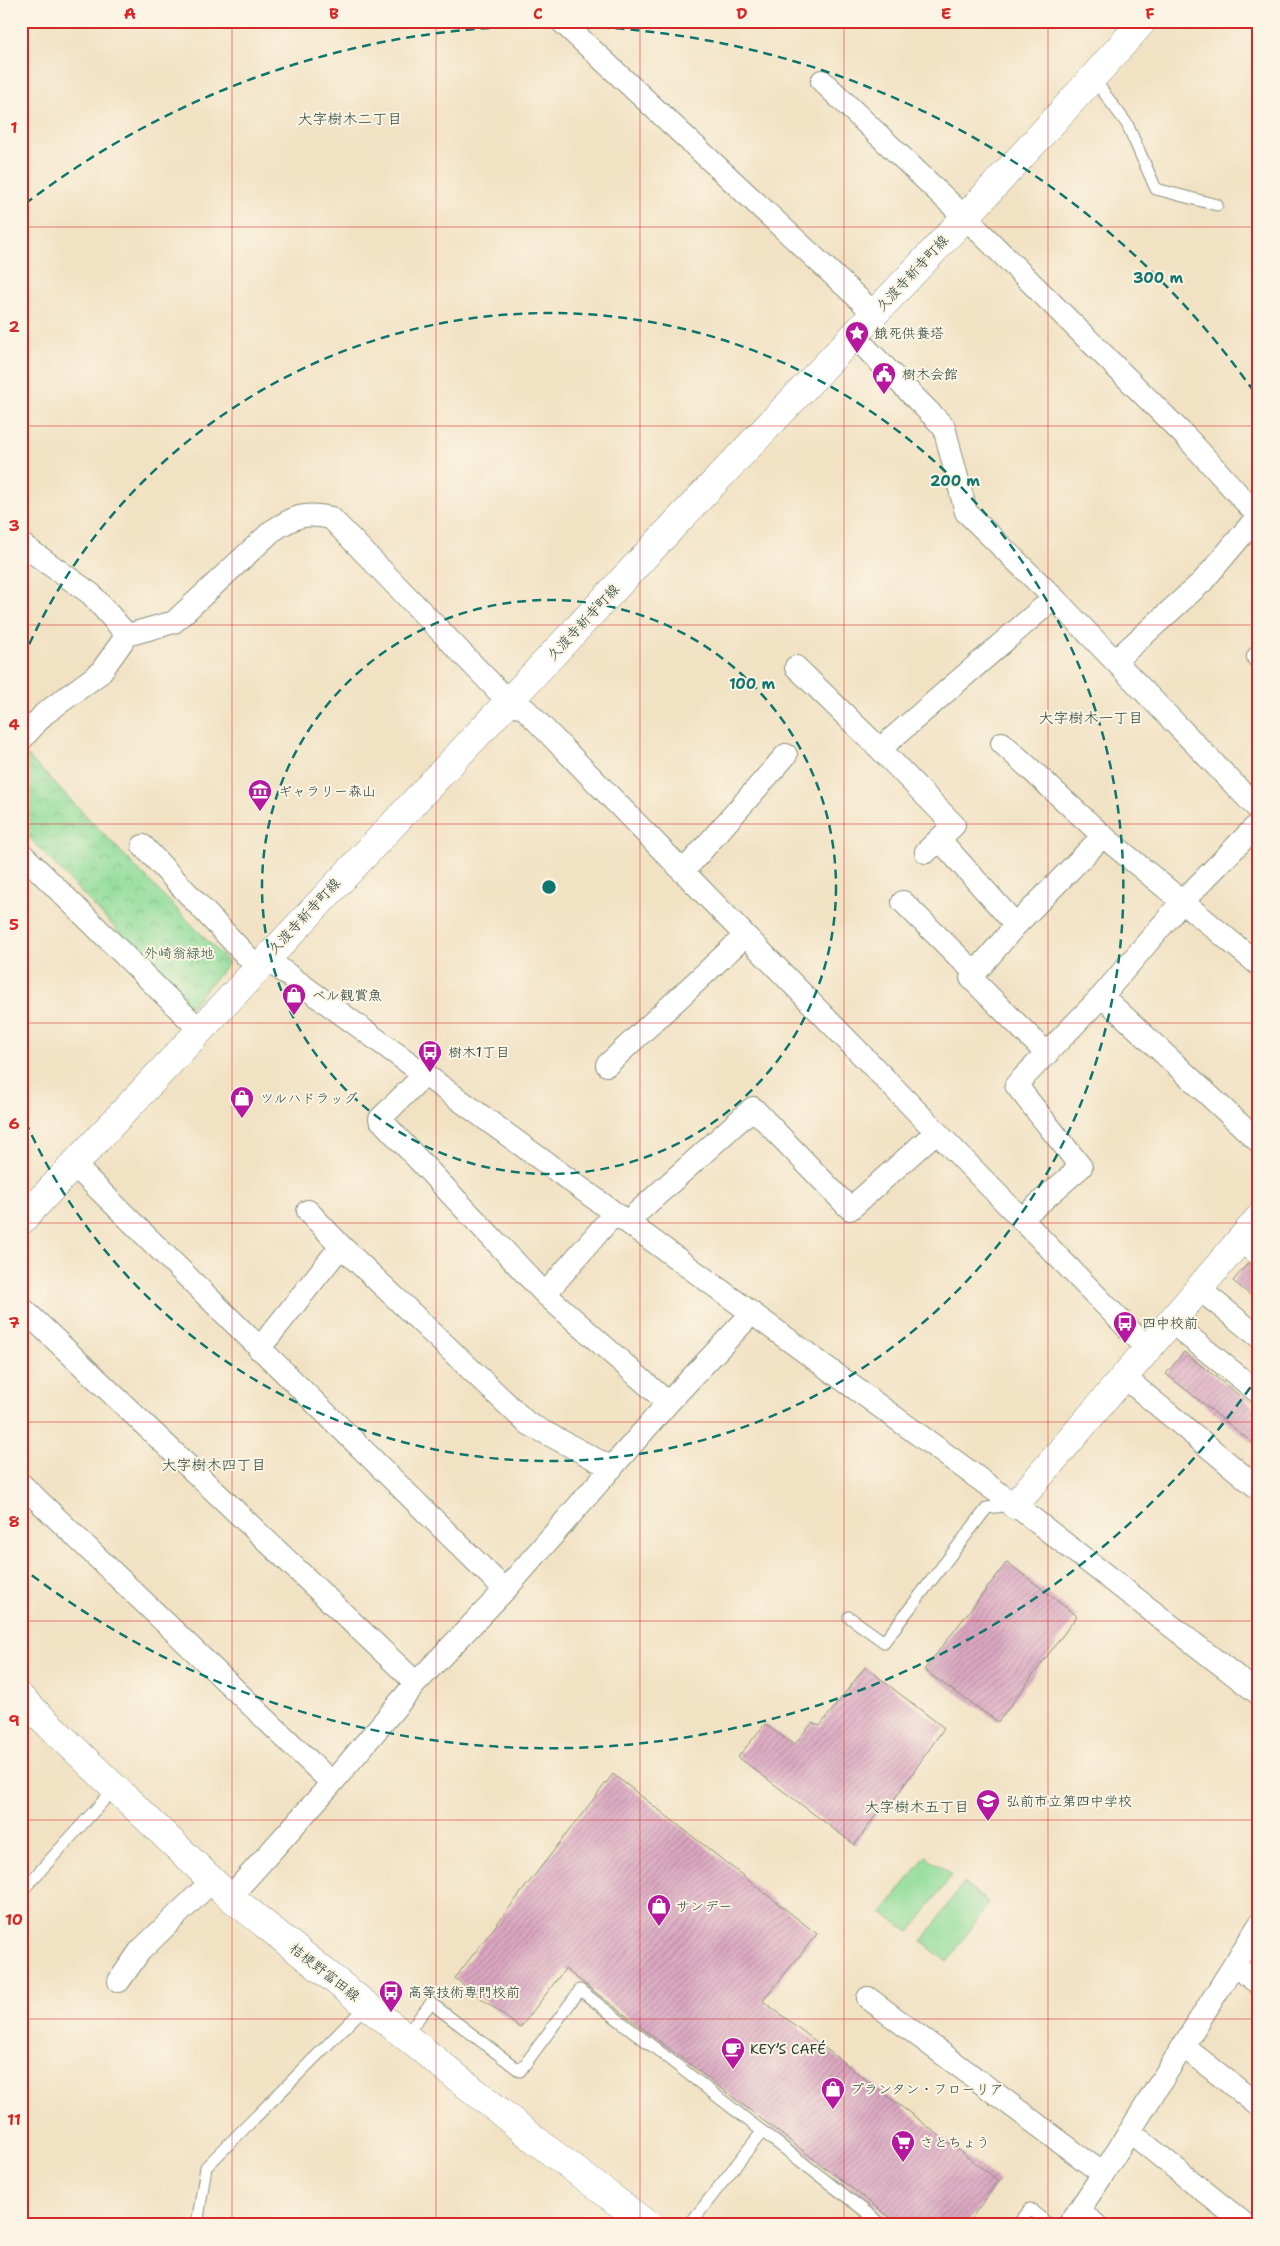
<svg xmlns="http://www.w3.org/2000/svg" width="1280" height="2246" font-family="'Shantell Sans','Klee One',sans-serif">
  <defs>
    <pattern id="park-crowns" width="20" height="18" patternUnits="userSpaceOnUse" patternTransform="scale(1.25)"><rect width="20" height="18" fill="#8edb99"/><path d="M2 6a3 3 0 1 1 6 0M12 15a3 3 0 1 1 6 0" fill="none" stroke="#73b37e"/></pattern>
    <pattern id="building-hatch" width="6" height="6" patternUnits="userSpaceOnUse" patternTransform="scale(1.25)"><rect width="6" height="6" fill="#dba7c1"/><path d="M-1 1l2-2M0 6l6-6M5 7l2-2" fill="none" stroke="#b1899e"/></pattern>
  </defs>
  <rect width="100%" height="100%" fill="#fcf5e5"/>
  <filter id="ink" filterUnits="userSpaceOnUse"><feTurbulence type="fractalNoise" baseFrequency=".02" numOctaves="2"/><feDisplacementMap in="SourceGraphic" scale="10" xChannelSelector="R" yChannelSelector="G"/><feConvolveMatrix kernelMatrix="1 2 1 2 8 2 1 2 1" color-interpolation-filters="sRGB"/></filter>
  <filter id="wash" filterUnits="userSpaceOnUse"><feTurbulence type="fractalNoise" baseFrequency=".0096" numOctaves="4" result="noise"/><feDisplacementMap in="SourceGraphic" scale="20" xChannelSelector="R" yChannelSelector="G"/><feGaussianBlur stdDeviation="1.12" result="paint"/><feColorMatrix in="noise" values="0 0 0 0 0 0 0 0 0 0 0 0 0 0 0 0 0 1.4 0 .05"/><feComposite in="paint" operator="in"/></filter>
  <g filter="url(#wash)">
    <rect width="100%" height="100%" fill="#f1e2c4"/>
    <!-- grass -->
    <path fill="#8edb99" stroke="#568c66" d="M926,1856L952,1875L910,1932L882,1913Z
      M963,1883L989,1903L947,1962L922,1942Z"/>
    <!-- park -->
    <path fill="url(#park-crowns)" stroke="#568c66" d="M28,756L229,963L190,1007L21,829V765Z"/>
    <g id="blocks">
      <!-- building -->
      <path fill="url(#building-hatch)" d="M1248,1263L1259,1271V1302L1233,1281Z
        M1184,1352L1259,1411V1448L1166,1374Z
        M1007,1562L1077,1616L998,1722L924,1670Z
        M865,1667L944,1728L886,1811L880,1809L855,1845L738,1757L765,1724L794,1745L812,1723L820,1726Z
        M613,1774L817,1934L763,2001L999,2181L966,2225H900L565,1969L520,2028L455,1978Z"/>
    </g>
  </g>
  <g filter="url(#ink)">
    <use href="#blocks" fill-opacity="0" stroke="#88907c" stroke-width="1"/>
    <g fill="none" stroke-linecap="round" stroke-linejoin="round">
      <!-- lane casing -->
      <g stroke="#88907c" stroke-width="13">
        <path id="lane" d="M1093,78L1127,124L1156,189L1217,205
          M849,1617L884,1642L987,1508L1013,1505
          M21,1892L115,1788
          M405,2035L431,2003L520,2071L580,1990L883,2225
          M197,2225L206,2167L366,2006
          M689,2225L762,2132
          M1018,2225L1030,2209L1050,2225"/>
      </g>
      <!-- street casing -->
      <g stroke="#88907c" stroke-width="24">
        <path id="street" d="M561,21L874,313
          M822,81L976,228L1188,439L1259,517
          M853,335L944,427L966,512L1054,598L1259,810
          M21,544L91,594L127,635
          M1258,657L1259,656
          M1115,661L1203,581L1258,516
          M796,667L880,749
          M21,740L44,714L100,673L127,635L174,622L272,531C295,516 305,512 331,518L508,701L525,709L1148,1349
          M1002,743L1103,836
          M939,839L1016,925
          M143,846L257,967
          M926,852L954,825L880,749L1054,598
          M21,853L199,1029
          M683,872L786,755
          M903,902L975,973
          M265,958L1015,1505L1259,1694
          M1102,996L1259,1142
          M1047,1054L971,978L1016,925L1103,836L1259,965
          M607,1065L745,936
          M425,1074L380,1119L545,1294
          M73,1164L505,1590
          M308,1211L341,1246L527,1423L612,1468
          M615,1213L545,1294L668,1403
          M1021,1219L1081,1167L1016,1085L1102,996L1182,902L1259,823
          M627,1222L753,1108L850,1209L936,1132
          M1241,1240L1259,1255
          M1199,1289L1259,1337
          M21,1307L416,1683
          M1171,1322L1259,1393
          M259,1349L341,1246
          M1124,1377L1259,1489
          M21,1484L332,1783
          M230,1897L332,1783L416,1683L505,1590L668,1403L752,1313
          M1234,1965L1259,1984
          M119,1981L140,1951L212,1881
          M868,1998L1103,2174
          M1183,2046L1259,2106
          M1130,2132L1246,2225
          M1078,2211L1096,2225
          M1069,2225L1103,2174L1259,1925"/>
      </g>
      <!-- secondary casing -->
      <g stroke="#88907c" stroke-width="29">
        <path id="secondary" d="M21,1221C238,987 457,755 676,523C833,357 992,193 1143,21
          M1015,1505L1259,1218
          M21,1698L223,1891L547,2149L648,2225"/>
      </g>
      <!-- lane -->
      <use href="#lane" stroke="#fff" stroke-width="11"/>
      <!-- street -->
      <use href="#street" stroke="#fff" stroke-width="22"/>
      <!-- secondary -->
      <use href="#secondary" stroke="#fff" stroke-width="28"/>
    </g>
  </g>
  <!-- grid -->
  <path fill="none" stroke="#d62828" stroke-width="1" stroke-opacity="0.55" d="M232,21V2225M436,21V2225M640,21V2225M844,21V2225M1048,21V2225M21,227H1259M21,426H1259M21,625H1259M21,824H1259M21,1023H1259M21,1223H1259M21,1422H1259M21,1621H1259M21,1820H1259M21,2019H1259"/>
  <!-- distance rings -->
  <g fill="none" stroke="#0f766e" stroke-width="2.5" stroke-dasharray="9 6">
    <circle cx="549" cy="887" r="287"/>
    <path d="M23 658A574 574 0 1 1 23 1116"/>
    <path d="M1259 1375A861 861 0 0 1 25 1570M25 204A861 861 0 0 1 1259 399"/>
  </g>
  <!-- icons -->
  <defs>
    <g id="sight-pin" transform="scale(1.25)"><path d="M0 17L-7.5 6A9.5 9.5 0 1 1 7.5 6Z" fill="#b5179e" stroke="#fcf5e5"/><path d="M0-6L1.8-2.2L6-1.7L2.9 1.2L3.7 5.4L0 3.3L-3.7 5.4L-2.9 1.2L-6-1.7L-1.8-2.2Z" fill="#fff"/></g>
    <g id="civic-pin" transform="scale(1.25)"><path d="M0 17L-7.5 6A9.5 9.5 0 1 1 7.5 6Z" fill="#b5179e" stroke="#fcf5e5"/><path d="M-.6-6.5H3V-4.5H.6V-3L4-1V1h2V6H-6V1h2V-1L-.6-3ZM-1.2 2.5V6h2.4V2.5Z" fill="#fff"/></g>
    <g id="museum-pin" transform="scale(1.25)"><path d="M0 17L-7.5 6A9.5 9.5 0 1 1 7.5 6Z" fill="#b5179e" stroke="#fcf5e5"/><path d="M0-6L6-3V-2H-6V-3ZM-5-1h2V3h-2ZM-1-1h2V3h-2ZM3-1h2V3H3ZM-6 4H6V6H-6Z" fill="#fff"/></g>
    <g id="shop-pin" transform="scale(1.25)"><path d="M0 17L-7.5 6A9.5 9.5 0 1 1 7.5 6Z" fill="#b5179e" stroke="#fcf5e5"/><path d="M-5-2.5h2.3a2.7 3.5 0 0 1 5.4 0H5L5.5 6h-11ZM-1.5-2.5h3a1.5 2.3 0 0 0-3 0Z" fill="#fff"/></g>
    <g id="bus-pin" transform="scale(1.25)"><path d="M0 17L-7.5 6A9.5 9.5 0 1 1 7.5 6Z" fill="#b5179e" stroke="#fcf5e5"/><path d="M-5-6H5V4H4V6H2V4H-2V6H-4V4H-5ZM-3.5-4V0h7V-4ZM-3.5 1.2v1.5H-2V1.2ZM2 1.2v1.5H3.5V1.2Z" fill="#fff"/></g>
    <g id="school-pin" transform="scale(1.25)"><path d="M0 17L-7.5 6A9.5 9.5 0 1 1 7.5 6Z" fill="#b5179e" stroke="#fcf5e5"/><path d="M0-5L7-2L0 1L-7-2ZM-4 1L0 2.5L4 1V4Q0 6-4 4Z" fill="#fff"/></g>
    <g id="cafe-pin" transform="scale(1.25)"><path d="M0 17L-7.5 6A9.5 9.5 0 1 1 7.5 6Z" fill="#b5179e" stroke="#fcf5e5"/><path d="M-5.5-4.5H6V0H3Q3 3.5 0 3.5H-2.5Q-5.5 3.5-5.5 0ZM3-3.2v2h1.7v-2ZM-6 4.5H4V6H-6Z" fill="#fff"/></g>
    <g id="supermarket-pin" transform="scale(1.25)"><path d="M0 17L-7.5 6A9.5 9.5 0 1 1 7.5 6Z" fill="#b5179e" stroke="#fcf5e5"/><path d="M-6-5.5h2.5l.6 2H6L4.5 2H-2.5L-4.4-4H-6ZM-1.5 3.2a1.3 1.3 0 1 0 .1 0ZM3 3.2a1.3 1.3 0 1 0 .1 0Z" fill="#fff"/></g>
  </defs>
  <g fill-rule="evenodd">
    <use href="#sight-pin" x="857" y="333"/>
    <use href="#civic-pin" x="884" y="374"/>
    <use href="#museum-pin" x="260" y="791"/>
    <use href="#shop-pin" x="294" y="995"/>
    <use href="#bus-pin" x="430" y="1052"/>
    <use href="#shop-pin" x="242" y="1098"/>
    <use href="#bus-pin" x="1125" y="1323"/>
    <use href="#school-pin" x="988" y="1801"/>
    <use href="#shop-pin" x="659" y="1906"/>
    <use href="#bus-pin" x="391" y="1992"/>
    <use href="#cafe-pin" x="733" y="2049"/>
    <use href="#shop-pin" x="833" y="2089"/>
    <use href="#supermarket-pin" x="903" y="2142"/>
  </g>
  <g text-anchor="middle" stroke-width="4" stroke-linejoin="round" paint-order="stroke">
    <!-- street labels -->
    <g font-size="14" fill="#1f3d34" stroke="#fcf5e5">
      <text transform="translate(912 273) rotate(-47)" y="5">久渡寺新寺町線</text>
      <text transform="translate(583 622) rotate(-47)" y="5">久渡寺新寺町線</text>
      <text transform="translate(304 916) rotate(-47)" y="5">久渡寺新寺町線</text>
      <text transform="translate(325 1972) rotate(38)" y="5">桔梗野富田線</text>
    </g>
    <!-- poi labels -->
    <g font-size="14" fill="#1f3d34" stroke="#fcf5e5" text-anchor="start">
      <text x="874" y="338">餓死供養塔</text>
      <text x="902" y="379">樹木会館</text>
      <text x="278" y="796">ギャラリー森山</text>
      <text x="312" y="1000">ベル観賞魚</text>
      <text x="448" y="1057">樹木1丁目</text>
      <text x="260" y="1103">ツルハドラッグ</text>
      <text x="1142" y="1328">四中校前</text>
      <text x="1006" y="1806">弘前市立第四中学校</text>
      <text x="676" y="1911">サンデー</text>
      <text x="408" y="1997">高等技術専門校前</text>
      <text x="750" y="2054">KEY’S CAFÉ</text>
      <text x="850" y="2094">プランタン・フローリア</text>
      <text x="920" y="2147">さとちょう</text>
    </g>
    <!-- park labels -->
    <g font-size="14" fill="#355d48" stroke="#fcf5e5">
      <text x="179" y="958">外崎翁緑地</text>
    </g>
    <!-- neighbourhood labels -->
    <g font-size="15" fill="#1f3d34" stroke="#fcf5e5">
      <text x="350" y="124">大字樹木二丁目</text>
      <text x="1091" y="723">大字樹木一丁目</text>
      <text x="214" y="1470">大字樹木四丁目</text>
      <text x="917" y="1812">大字樹木五丁目</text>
    </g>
  </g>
  <circle cx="549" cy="887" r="8" fill="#0f766e" stroke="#fcf5e5" stroke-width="2.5"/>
  <g font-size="15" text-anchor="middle" font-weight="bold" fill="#0f766e" stroke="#fcf5e5" stroke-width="4" stroke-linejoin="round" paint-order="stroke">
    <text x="1158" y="283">300 m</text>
    <text x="955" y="486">200 m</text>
    <text x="752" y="689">100 m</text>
  </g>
  <!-- margin -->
  <rect width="1280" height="2246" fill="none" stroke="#fcf5e5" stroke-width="55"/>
  <rect x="28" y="28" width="1224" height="2190" fill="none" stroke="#d62828" stroke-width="2"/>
  <g font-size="16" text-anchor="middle" font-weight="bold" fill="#d62828">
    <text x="130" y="19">A</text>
    <text x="334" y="19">B</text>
    <text x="538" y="19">C</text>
    <text x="742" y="19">D</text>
    <text x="946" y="19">E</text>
    <text x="1150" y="19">F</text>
    <text x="14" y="133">1</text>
    <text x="14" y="332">2</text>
    <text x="14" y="531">3</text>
    <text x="14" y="730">4</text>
    <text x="14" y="930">5</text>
    <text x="14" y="1129">6</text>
    <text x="14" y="1328">7</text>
    <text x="14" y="1527">8</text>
    <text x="14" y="1726">9</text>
    <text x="14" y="1925">10</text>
    <text x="14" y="2125">11</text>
  </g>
</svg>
